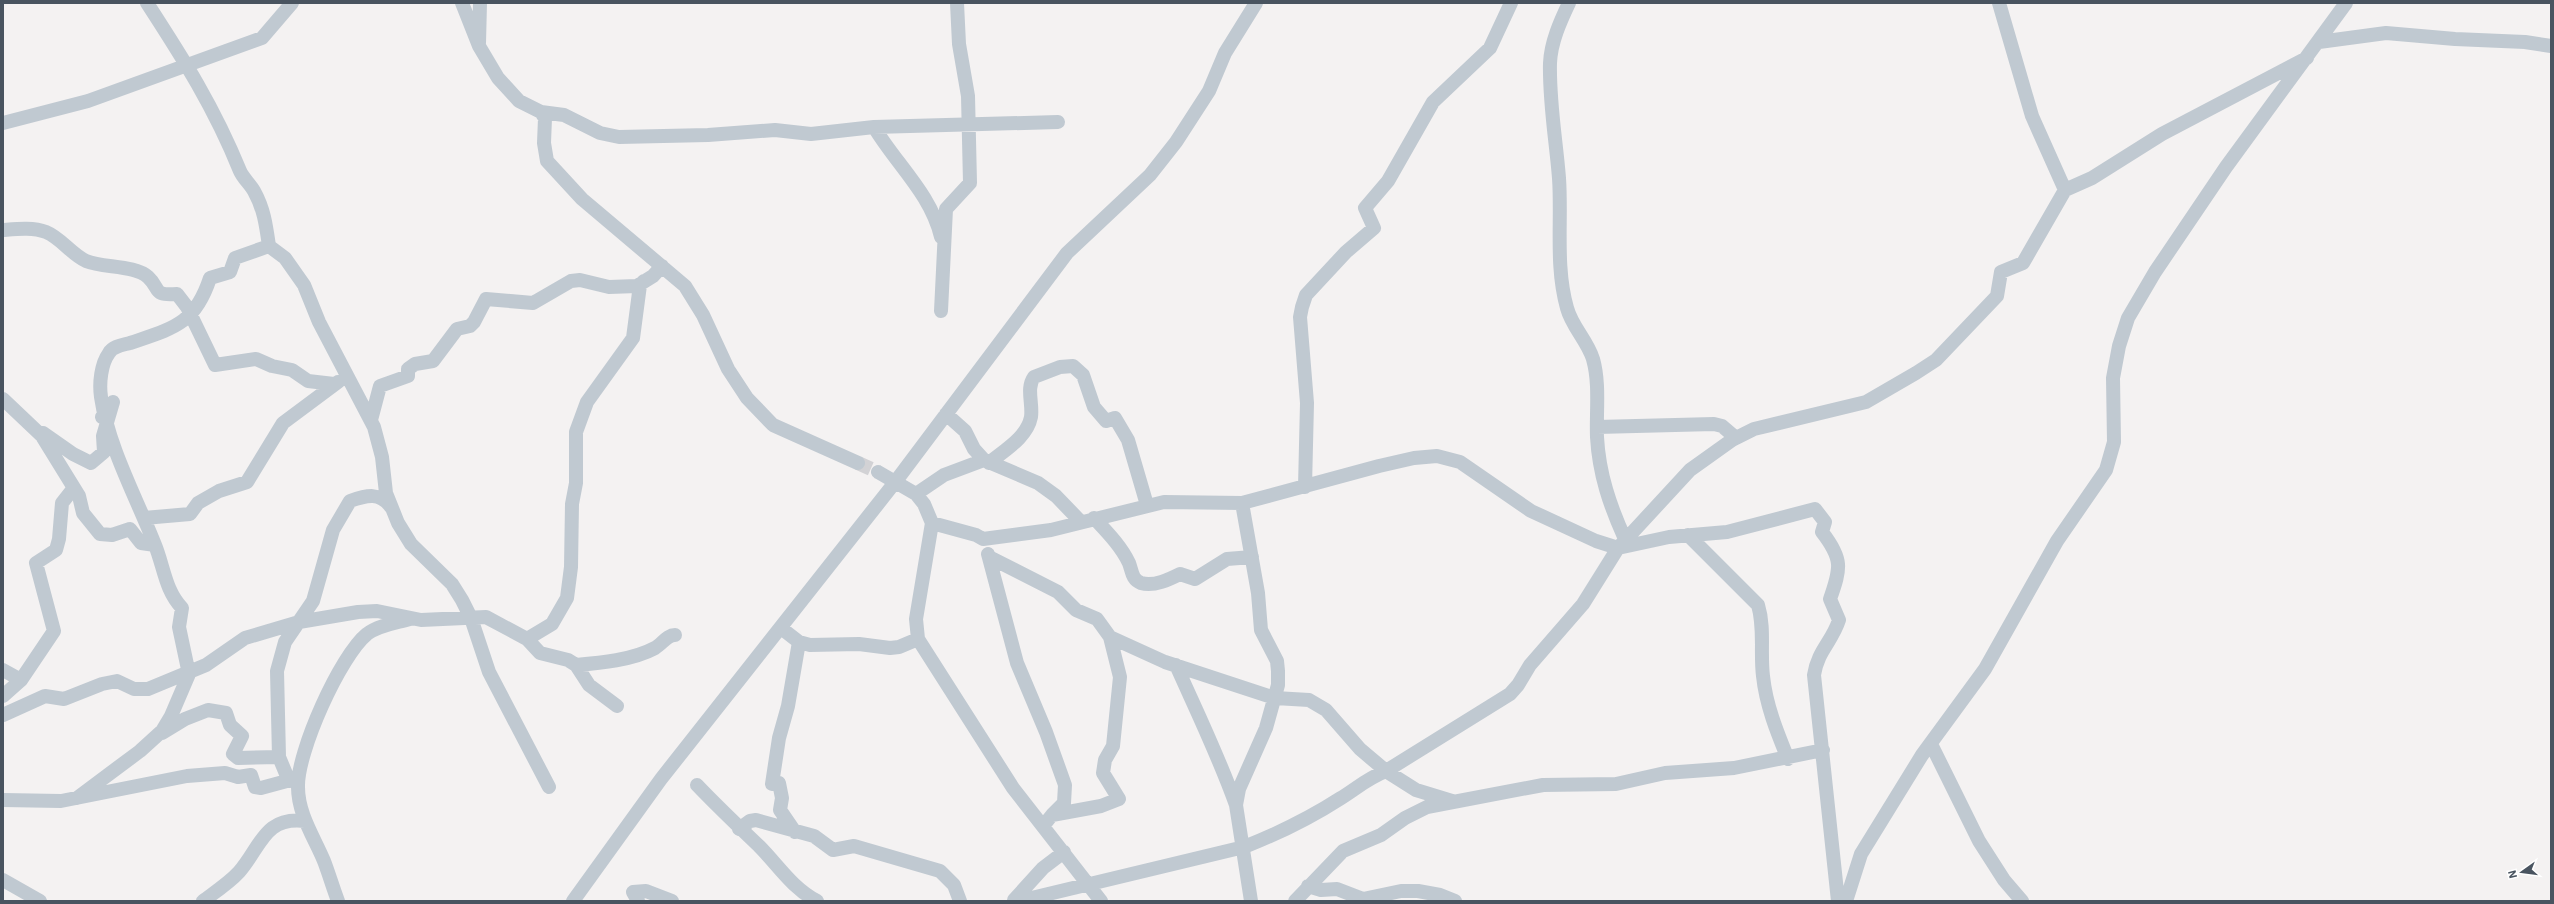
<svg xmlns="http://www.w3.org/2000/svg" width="2554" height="904" font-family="'IBM Plex Sans',sans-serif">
  <rect width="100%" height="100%" fill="#f4f2f2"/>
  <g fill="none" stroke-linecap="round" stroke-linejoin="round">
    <!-- minor-tunnel -->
    <path stroke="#d2d2d5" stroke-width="14" stroke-dasharray="14 7" stroke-linecap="butt" d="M858,463L878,472"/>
    <!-- minor -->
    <path stroke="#c0c9d1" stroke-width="14" d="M147,3C184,60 214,107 240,171C243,178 250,184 254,191C264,209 266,225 269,246L285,258L304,285L319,322L374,427L382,457L386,493L398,523L411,544L452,584L462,600L471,618L489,672L549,787
      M462,3L479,46L498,78L519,101L541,112L545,118L544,143L547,161L582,199L685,286L703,315L728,369L747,398L773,425L858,463
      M1569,3C1560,22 1551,42 1550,63C1549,102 1556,140 1559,178C1562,220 1555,266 1567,308C1572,327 1587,340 1593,359C1600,384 1596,412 1597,437C1599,474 1610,506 1625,539
      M1999,3L2032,116L2065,190
      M2319,42L2386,33L2455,39L2525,42L2551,46
      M479,43L480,3
      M541,112L564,115L600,133L619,137L708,135L775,130L811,134L874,127L1058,122
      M3,123L88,101L262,38L292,3
      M874,127C896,164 931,194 941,237
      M3,230C16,229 33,227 46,232C61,238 71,254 86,261C103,268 135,265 148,277C161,289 152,296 177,294L187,307L215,365L256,359L272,366L292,370L308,381L334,384
      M941,311L946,209L970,183L968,96L959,44L957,3
      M3,399L42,436L79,496L83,513L100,534L112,535L130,529L141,543L155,545
      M946,414L965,431L974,449L984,460L1038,483L1056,496L1081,522
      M371,420L380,386L408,376V369L415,364L433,361L457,329L470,326L474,322L486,299L533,303L571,281L580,280L609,287L637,286L653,276L662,266
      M1597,427L1714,424L1722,426L1736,438
      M43,433L73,454L91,463L104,452L103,436L113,402L102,417
      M989,463C1003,451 1027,438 1031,417C1033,404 1026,388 1034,377L1060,367L1073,366L1083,375L1094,407L1106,421L1115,418L1128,440L1147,505
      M878,472L916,494L924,504L932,523L916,619L918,639L1013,788L1101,901
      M1305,487L1307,403L1300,317L1302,307L1306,295L1346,252L1374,228L1365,208L1388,181L1433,102L1490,48L1511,3
      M916,494L944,475L984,460
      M1242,503L1258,593L1261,630L1277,661L1278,671V685L1266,728L1239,789L1236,805L1251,901
      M144,518L190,514L198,503L219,491L247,482L283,423L338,382
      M1094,518C1107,532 1121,546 1129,563C1132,571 1132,580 1141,583C1154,587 1170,579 1180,574L1195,579L1227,559L1252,557
      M932,523L976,535L983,539L1051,530L1164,502L1242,503L1379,466L1414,458L1437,456L1460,462L1531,511L1596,541L1618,548L1669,537L1727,532L1815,509L1825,522L1822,532C1843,559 1841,568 1830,599L1839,620C1832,642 1818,650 1814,675L1838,901
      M1688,535L1758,605C1765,628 1760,652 1763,676C1766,705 1777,732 1788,759
      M988,554L1017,663L1046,732L1065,785L1064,803L1052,815
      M989,557L1058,592L1076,610L1097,619L1110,637L1120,677L1113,746L1105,760L1103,773L1119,799L1101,806L1052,815L1044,825
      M781,628L799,642L810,645L859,644L890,648L899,647L918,639
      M1110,637L1165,662L1275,698L1309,700L1326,710L1360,749L1386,771L1416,790L1452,801
      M527,639L552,624L567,598L571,567L572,504L576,483V432L587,402L633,338L640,285L644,281
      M576,665C600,663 633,660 655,648C662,644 667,635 675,635
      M1176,665C1197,712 1219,757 1236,805
      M3,670L21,680
      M3,696L21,680L54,631L36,563L56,550L59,539L62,503L73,489
      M3,715L45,696L64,699L102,684L117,681L134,689H148L206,665L245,638L299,622L358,612L377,611L421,620L486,617L527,639L540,653L568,660L576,665L589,685L617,706
      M162,733L185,719L208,710L226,713L230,725L242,736L233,754L238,758L279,757
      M1931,744L1979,841L2004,880L2022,901
      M289,781L279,757L277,671L285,642L313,601L333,530L350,501C367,495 380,492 391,507
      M697,785C717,806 738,826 759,846C778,865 792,888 817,901
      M77,798L140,751L162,731L171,716L189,674L179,627L182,608C165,590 164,567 155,545C137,499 108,446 101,397C99,383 101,364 109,353C113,346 123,345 130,343C174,328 195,324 210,278L230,272L235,258L269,246
      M3,800L61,801L187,776L225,773L238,777L251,775L255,787L261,788L298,778
      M739,829L750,821L756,820L814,836L833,850L854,846L940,871L954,885L960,901
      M795,832L780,810L782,798L779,783L772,784L779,738L788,706L799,642
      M3,880L40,901
      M1308,886L1321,890L1337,889L1363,899L1401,891H1418L1440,895L1455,901
      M1014,900L1043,868L1064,852
      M203,901C215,892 229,883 239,872C261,847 264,816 305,821
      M338,901C333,888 329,874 324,861C314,837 298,814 298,787C297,752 340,656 367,634C379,625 396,623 410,619
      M573,901L661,779L896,481L1067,253L1150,175L1176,142L1209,91L1225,53L1256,3
      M638,901L633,892L646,891L672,901
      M1019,901L1244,847C1277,834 1310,818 1341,798C1357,788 1368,778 1386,771L1510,694L1518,685L1530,665L1583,604L1618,548L1690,470L1732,440L1754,429L1866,402L1916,373L1936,360L1997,296L2001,272L2023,263L2065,190L2092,178L2162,134L2307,58
      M1295,901L1343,851L1381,835L1405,818L1427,807L1543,785L1616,784L1665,773L1734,768L1823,750
      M1846,901L1861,854L1922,755L1985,669L2057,541L2106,470L2114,442L2113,378L2119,346L2128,318L2155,272L2226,167L2346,3"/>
  </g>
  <!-- border -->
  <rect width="2554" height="904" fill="none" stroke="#495460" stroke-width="8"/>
  <!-- north arrow -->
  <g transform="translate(2522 872) rotate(256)" stroke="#ffffff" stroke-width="3" paint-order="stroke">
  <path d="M0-3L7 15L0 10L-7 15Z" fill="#495460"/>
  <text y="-6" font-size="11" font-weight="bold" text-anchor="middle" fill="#495460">N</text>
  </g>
</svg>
